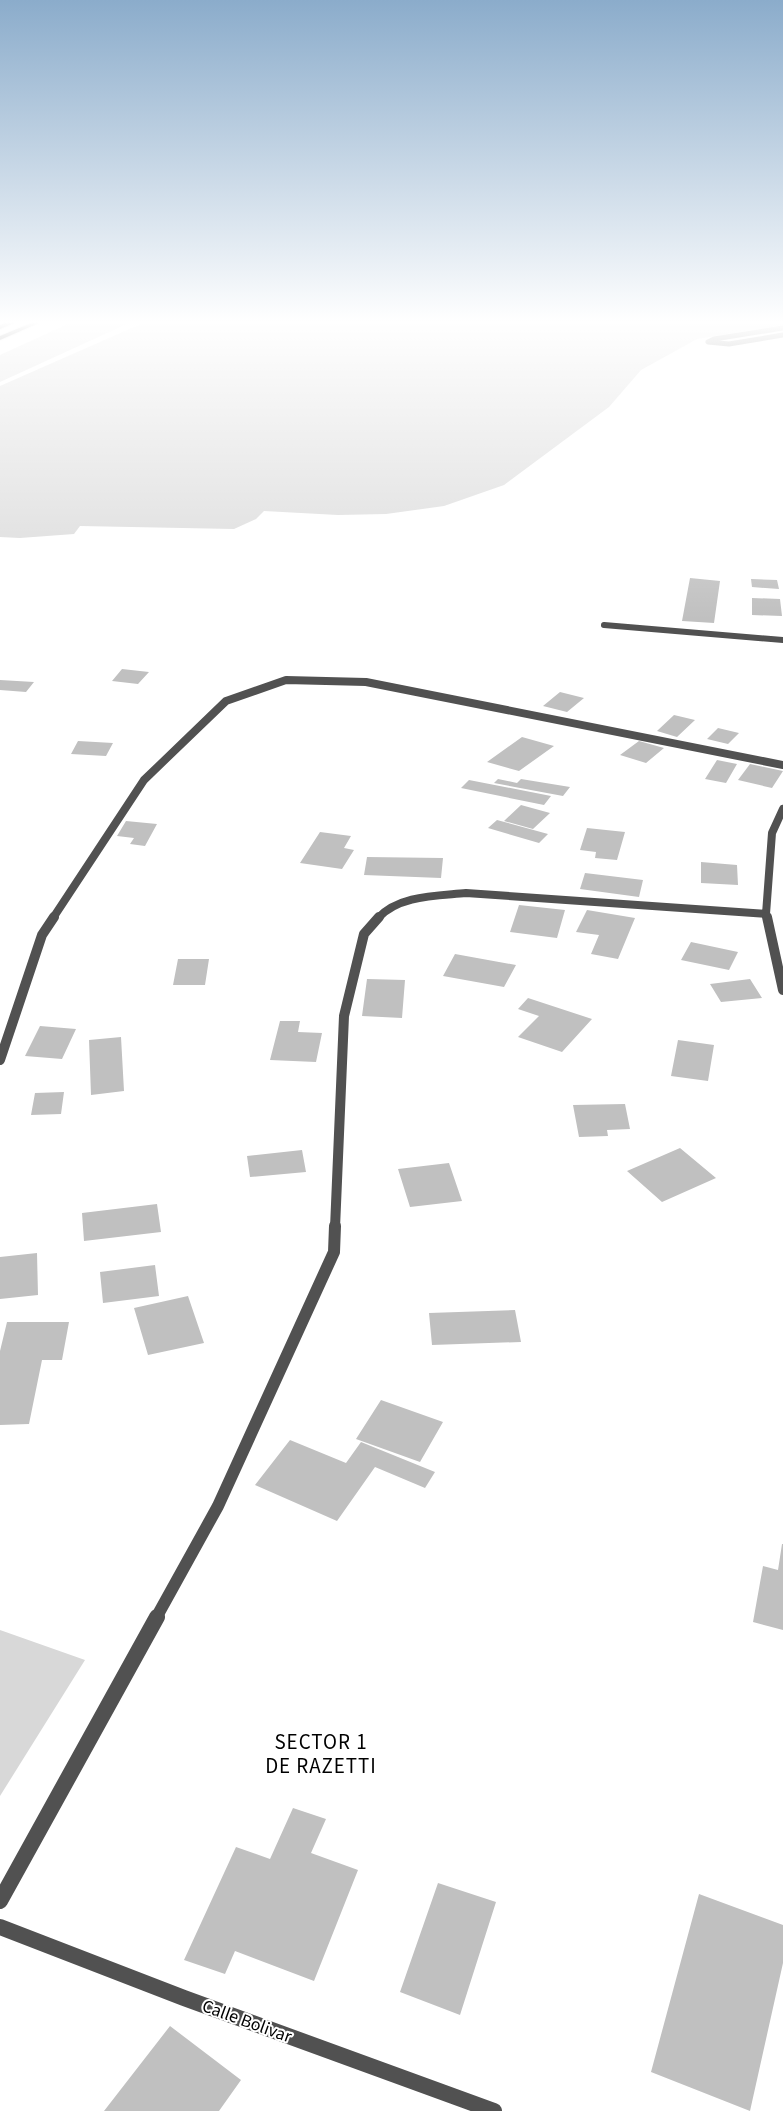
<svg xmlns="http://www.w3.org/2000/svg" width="783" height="2111" font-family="'Source Sans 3',sans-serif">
  <rect width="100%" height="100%" fill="#fff"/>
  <!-- green -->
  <path fill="#d8d8d8" d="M70,323H129L0,382V355Z
    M143,323H783V325L697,339L641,370L609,407L504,485L444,506L386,514L338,515L264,511L256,519L234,529L80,526L74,534L20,538L0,537V386Z
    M0,1630L85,1660L0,1796Z"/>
  <!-- building -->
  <path fill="#c0c0c0" d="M690,578L720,581L714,623L682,621Z
    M751,579L777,580L779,589L752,587Z
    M752,598L780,599L782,616L752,615Z
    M122,669L149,672L138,684L112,681Z
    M0,680L34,682L26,692L0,690Z
    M560,692L584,698L567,712L543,706Z
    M674,715L695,720L677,737L657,731Z
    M718,728L739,733L728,744L707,739Z
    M522,737L554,746L519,771L487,762Z
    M78,741L113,743L106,756L71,754Z
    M639,741L664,748L646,763L620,755Z
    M717,760L737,764L726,783L705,779Z
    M750,764L783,771L772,788L738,780Z
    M498,779L517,783L521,779L570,787L563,796L494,783Z
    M469,780L551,796L544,805L461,788Z
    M521,805L550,813L533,829L504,821Z
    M497,820L548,834L539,843L488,828Z
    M126,821L157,824L145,846L130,844L134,838L117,836Z
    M587,828L625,832L617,860L595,858L596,852L580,850Z
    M320,832L351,836L344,848L354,850L342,869L300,863Z
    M367,857L443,858L441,878L364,875Z
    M701,862L737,865L738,885L701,883Z
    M585,873L643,880L639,897L580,889Z
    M519,905L565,910L557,938L510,932Z
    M587,910L635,918L618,959L591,954L599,935L576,932Z
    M691,942L738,952L729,970L681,960Z
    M455,954L516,965L504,987L443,976Z
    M178,959H209L205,985H173Z
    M367,979L405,980L402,1018L362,1016Z
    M750,979L762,998L721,1002L710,984Z
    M528,998L592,1019L562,1052L518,1037L539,1016L518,1009Z
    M280,1021H300L298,1032L322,1033L316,1062L270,1060Z
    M40,1026L76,1029L62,1059L25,1056Z
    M121,1037L124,1091L91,1095L89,1040Z
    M678,1040L714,1045L708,1081L671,1076Z
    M64,1092L61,1114L31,1115L35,1093Z
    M625,1104L630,1129L607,1130L608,1136L579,1137L573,1105Z
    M680,1148L716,1178L662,1202L627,1171Z
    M302,1150L306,1172L250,1177L247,1156Z
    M449,1163L462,1201L410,1207L398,1169Z
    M157,1204L161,1232L84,1241L82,1213Z
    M37,1253L38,1295L0,1299V1257Z
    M155,1265L159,1296L103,1303L100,1272Z
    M188,1296L204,1343L148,1355L134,1308Z
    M515,1310L521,1342L432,1345L429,1313Z
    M7,1322H69L62,1360H42L29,1424L0,1425V1351Z
    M381,1400L443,1422L420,1462L356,1439Z
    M290,1440L346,1463L361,1442L435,1472L425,1488L375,1467L337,1521L255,1485Z
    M782,1544H783V1630L753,1622L763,1566L778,1570Z
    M293,1808L326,1819L311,1853L358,1870L314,1981L235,1951L225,1974L184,1960L236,1847L270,1859Z
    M438,1883L496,1902L460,2015L400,1992Z
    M699,1894L783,1925V1963L750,2111L651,2072Z
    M170,2026L241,2080L219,2111H104Z"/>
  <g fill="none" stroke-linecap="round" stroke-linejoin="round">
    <!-- trunk casing -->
    <g stroke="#dbdbdb" stroke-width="2">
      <path id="trunk" d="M5,323H14L0,329V325Z
        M31,323H39L0,340V336Z"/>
    </g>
    <!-- minor-far5 -->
    <path stroke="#515151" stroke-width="5" d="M783,328L714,339L708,342L729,344L783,335"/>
    <!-- minor-far4 -->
    <path stroke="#515151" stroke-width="6" d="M604,625L783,640"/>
    <!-- minor-far3 -->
    <path stroke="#515151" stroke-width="8" d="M766,914L767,918
      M53,918L144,780L226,701L286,680L366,682L783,765
      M378,918C399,895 437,896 466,893L766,914L772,833L783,809"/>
    <!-- minor-far2 -->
    <path stroke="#515151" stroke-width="10" d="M767,917L783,990
      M0,1060L42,935L54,917
      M335,1228L344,1016L364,934L379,917"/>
    <!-- minor-far1 -->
    <path stroke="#515151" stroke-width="12" d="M156,1618L218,1506L334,1252L335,1226"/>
    <!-- minor -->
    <path stroke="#515151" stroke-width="16" d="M0,1901L157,1617
      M0,1927L184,1998L494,2111"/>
    <!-- trunk -->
    <use href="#trunk" fill="#000" fill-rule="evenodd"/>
  </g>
  <!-- sky -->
  <linearGradient id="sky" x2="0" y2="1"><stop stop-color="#8baccb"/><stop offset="0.52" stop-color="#fff"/><stop offset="1" stop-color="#fff" stop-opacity="0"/></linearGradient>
  <rect width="783" height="619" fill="url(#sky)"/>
  <g text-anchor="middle" stroke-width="4" stroke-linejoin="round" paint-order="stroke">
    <!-- near-street labels -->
    <g font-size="18" fill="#000" stroke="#fff">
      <text transform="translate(247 2021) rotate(20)" y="6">Calle Bolivar</text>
    </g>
    <!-- near-quarter labels -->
    <g font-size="21" letter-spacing="1" fill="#000" stroke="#fff">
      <text x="321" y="1749">SECTOR 1<tspan x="321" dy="24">DE RAZETTI</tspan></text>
    </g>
  </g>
</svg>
